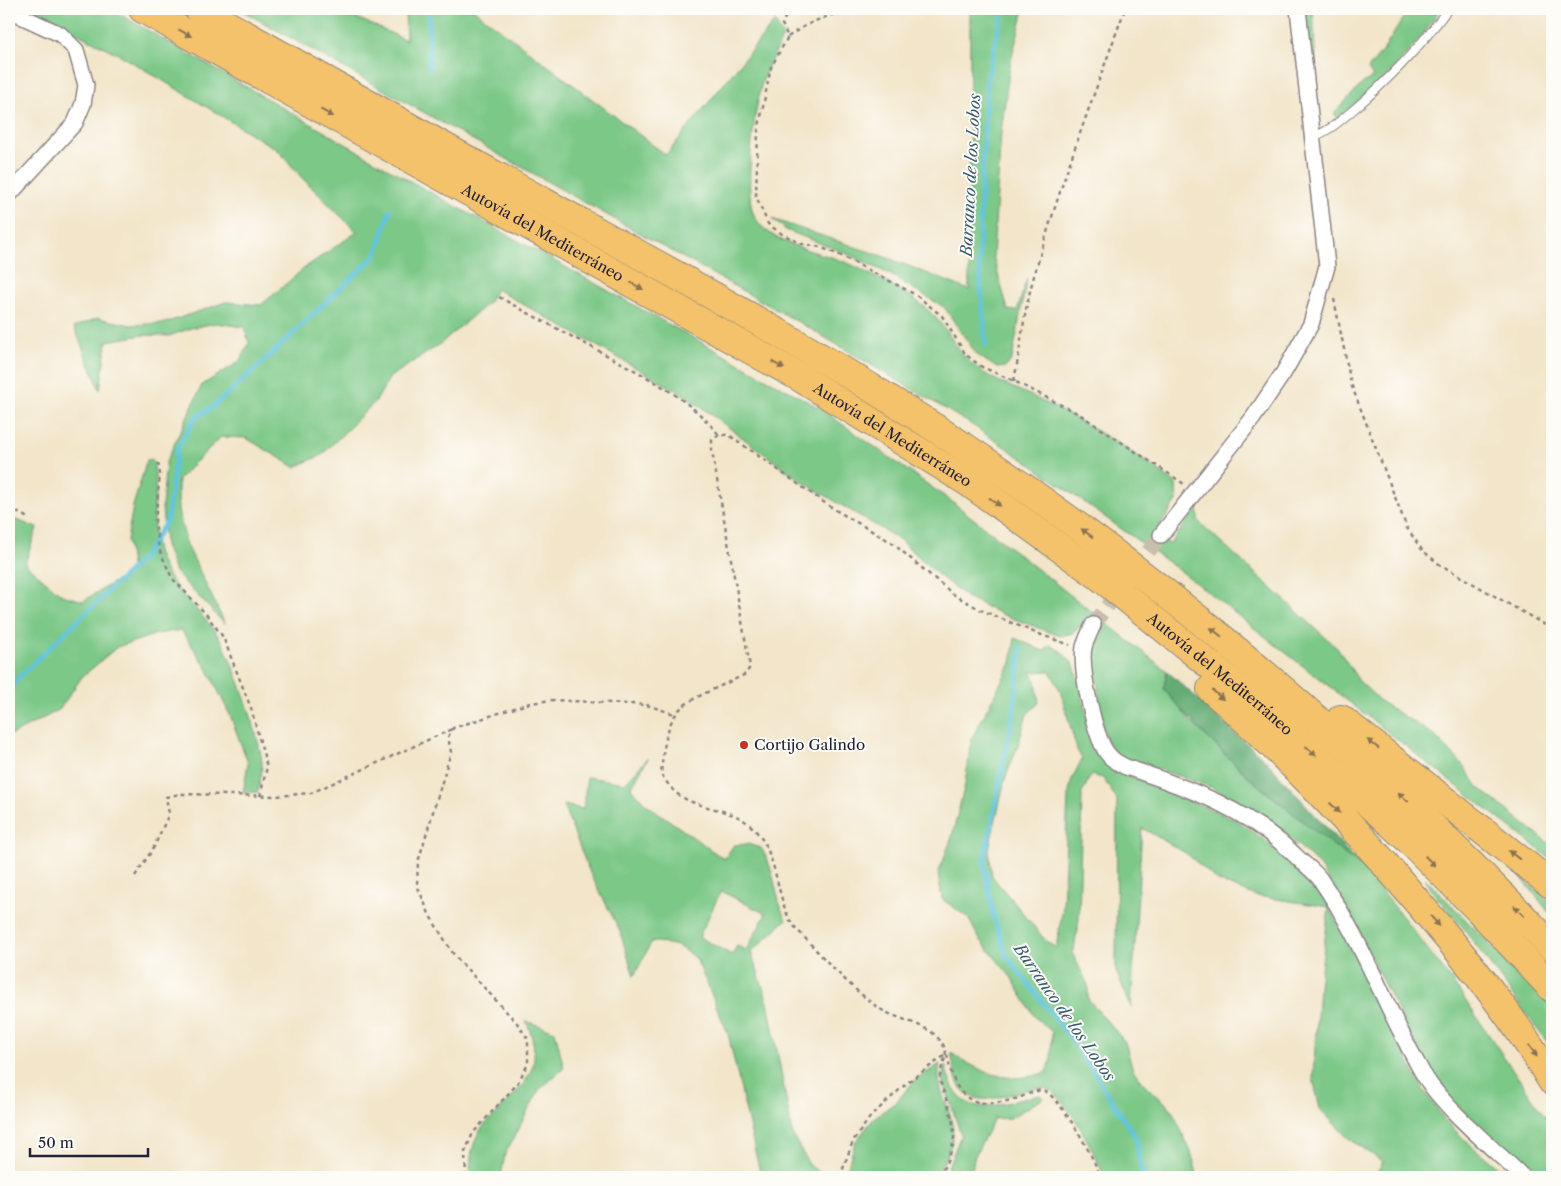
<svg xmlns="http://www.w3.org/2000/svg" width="1561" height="1186" font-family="'Libre Caslon Text',serif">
  <rect width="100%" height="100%" fill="#fdfcf7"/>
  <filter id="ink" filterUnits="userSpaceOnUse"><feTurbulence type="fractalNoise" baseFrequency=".02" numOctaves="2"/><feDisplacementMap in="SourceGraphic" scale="10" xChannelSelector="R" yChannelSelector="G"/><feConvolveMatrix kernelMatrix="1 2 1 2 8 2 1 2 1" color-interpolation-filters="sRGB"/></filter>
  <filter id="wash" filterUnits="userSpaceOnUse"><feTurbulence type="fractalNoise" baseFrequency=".0096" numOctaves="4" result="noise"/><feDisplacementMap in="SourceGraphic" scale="20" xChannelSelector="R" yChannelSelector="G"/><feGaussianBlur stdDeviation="1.12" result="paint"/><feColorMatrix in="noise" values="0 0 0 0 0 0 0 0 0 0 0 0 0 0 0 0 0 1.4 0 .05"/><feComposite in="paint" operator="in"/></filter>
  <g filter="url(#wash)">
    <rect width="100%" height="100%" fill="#f2e5c9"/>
    <!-- green -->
    <path fill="#7bc887" stroke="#4e7561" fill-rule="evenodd" d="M25,9H111L403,177L818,407L951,501L1167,671L1164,689L1191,722L1256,784L1364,869L1406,921L1452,981L1552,1127V1177H1530C1493,1141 1453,1106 1424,1062L1341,899L1318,864L1287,835L1249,807L1211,787L1122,757L1109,747L1101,719L1094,652L1102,632L1088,620L1073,633L1060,636L1006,616L968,598L937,574L900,540L801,481L686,396L496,289L489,302L439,345L390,377L376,401L322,455L295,467L246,438L221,437L178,480V511L187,545L225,624L175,572L165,545L162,506L166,462L202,385L239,362L249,343L244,327L216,323L191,328L169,336L143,335L107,341L100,390L74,327L98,318L131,325L165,323L226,302L261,305L307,266L357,232L303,179L278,150L122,56L78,34L35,16Z
      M239,9H337L406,40L405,9H473L666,155L775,21L783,37C777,50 770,61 765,74C755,97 744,189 753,213C766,247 825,251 854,266C881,280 912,293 934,316C950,332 958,354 977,368C994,381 1015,388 1034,397C1083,422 1133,450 1176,484L1177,501L1154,534L1170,544L1198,507V521L1338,649L1359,681L1381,702L1434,735L1463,765L1478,787L1552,846V860L1186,575L1029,463L969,423L809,328Z
      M970,9H1024L1010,65L1001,132L993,256L1008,310L1017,311L1027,278L1012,359L1006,367L997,368L977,355L944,307L889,274L843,252L786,230L772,219L891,259L969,290Z
      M1303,9H1313L1316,69L1312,73Z
      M1409,9H1440L1423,35L1388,76L1337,118L1334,113L1363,83L1373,77L1368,69L1384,49Z
      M152,459C162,491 146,525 160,560C172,590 201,610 219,637C232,657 263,744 262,766C262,775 259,784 258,792L243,793L248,763L230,715L207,668L181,630L157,634L117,647L82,677L59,710L9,736V517L37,528L25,564L62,595L83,601L132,571L127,540L133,506L147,460Z
      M1015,638L1043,651L1050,645L1062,652L1074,665L1095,746L1102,759L1112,769L1235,819L1262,838L1309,878L1329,907L1423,1089L1445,1120L1468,1143L1510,1177H1374L1383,1162L1347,1137L1320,1109L1313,1078L1319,986L1329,907L1256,896L1218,881L1187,854L1142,828L1131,1007L1116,971L1117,800L1103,778L1091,775L1082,793L1079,919L1073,955L1088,985V999L1125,1042L1133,1070L1146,1086L1171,1108L1191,1152L1198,1177H1104C1099,1160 1064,1092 1047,1089C1020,1083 977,1119 958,1083C954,1075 953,1062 951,1053C984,1074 1009,1085 1047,1072L1051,1060L1052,1032L1035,1017L1011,977L979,938L968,918L942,899L938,874L952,837L965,784L971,740L1011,663ZM1050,671L1060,690L1077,750L1082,759L1072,779L1068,796L1063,907L1056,948L1046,941L992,876L989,849L1005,779L1018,745L1027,714L1039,703L1036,681L1031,672Z
      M648,758L631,788L646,804L724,859L734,845L748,844L761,848C776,870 774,897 786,920L751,952L768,1002L793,1136L810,1166L828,1177H761L728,1034L696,958L678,946L652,941L634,976L619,929L590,873L563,805L583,809L587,777L625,783ZM721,891L766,914L746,950L737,946L732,955L699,937Z
      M1520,876L1552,903V916Z
      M1425,878L1552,1008V1049L1464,929L1432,891Z
      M526,1021L555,1031L564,1068L539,1090L505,1154L501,1177H470C470,1161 471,1147 479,1132C483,1126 489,1120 495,1115C525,1082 547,1069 526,1021Z
      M940,1064C934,1090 953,1109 953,1133C953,1149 942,1164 936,1177H845L855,1142L875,1117L896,1102L915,1080Z
      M945,1065C960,1127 995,1103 1040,1095L1044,1098L1010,1118L994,1119L974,1158L971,1177H944L961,1135L942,1077Z"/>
    <!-- forest -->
    <path fill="#64ac74" stroke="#436758" d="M1167,671L1266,761L1364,869C1292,814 1221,759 1164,689Z"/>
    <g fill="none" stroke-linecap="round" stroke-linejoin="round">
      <!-- stream -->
      <path stroke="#61c5df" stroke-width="4.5" d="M429,68V9
        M986,345L979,265L981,191L987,80L1003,9
        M1021,648L1014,710L984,862L993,913L1006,955L1075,1044L1136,1138L1142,1177
        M9,691L21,675L144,557L167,520L177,449L195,418L214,406L265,360L376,255L390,210"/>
    </g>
  </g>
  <g filter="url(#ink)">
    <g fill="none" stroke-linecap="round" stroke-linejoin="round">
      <!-- street-tunnel -->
      <path stroke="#c8bead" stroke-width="15" stroke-dasharray="15 8" stroke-linecap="butt" d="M1093,625L1161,535"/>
      <!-- lane casing -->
      <g stroke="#8a8482" stroke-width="10">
        <path id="lane" d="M1312,137C1328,132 1340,121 1353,110C1390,79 1420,47 1448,9"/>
      </g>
      <!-- street casing -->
      <g stroke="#8a8482" stroke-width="18">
        <path id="street" d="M9,195L75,123L83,104L86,85L76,50L60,34L23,17L12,9
          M1161,535L1253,418L1284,372L1311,324L1327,266L1298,9
          M1093,625C1090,632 1086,640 1084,647C1080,669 1094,735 1107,753C1112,760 1118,763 1126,767C1189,788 1250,810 1298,858C1305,865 1314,871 1320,879C1363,940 1387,1013 1425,1077C1446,1110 1494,1149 1523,1177"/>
      </g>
      <!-- highway casing -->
      <g stroke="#8a8482" stroke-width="30">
        <g id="highway">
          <path id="s1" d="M143,9L801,378L968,482L1098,575L1262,707L1408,839L1479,910L1552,988"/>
          <path d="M199,9C312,72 425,137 540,200C705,291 871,380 1026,489C1217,623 1391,778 1552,947"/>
          <path d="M1211,689C1285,753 1352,824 1415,899C1464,956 1513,1016 1552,1081"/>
          <path d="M1341,719L1552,885"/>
        </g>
      </g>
      <!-- path -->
      <path stroke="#8a8482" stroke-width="2.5" stroke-dasharray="4 4" stroke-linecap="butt" d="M789,9L782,24L788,37L771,67L758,131L756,196L768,224L782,234L802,244L820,247L844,257L916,295L942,316L966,355L982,367L1014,381L1079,414L1184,484
        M788,37C809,21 833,13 859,9
        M499,297C533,316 567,334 601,352C643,375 689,397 719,435
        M1334,299L1351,384L1407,528L1422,550L1439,564L1552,629
        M1014,381C1021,345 1024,310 1034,276C1060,185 1093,97 1125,9
        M158,463L160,474L155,521L159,549L172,578L206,614L223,637L251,708L267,767L260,796
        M9,508L30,519
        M135,876L153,849L169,814L166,797L180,794L277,796L311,793L452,729
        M466,1177L465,1152L473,1133L517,1084L528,1064V1039L517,1023L454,955L430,916L417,885L418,862L451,752L448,737L453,728L530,703L553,700L647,705L677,715
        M840,1177L853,1141L871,1116L908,1082L947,1054C955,1101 973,1111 1019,1098C1026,1095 1036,1089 1044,1091C1060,1096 1097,1162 1100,1177
        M939,1177C957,1143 958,1135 946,1098C944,1092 939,1082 940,1076C942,1058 953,1055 938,1038C925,1023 894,1019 877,1007C846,984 818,952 792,924C774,893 779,852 751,826C730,806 697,811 675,792C670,787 665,780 661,774C663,754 665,723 681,708C694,696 729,683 746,674L750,667L712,451V440L719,435H729L832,508L891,542L953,594L981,610L1036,633L1070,645"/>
      <!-- lane -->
      <use href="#lane" stroke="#fff" stroke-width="8"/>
      <!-- street -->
      <use href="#street" stroke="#fff" stroke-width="15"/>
      <!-- highway -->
      <use href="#highway" stroke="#f3c26a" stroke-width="28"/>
    </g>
    <!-- one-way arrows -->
    <defs><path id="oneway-solid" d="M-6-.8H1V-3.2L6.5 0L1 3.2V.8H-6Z" transform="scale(1.25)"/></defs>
    <g fill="#8a7252">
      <use href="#oneway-solid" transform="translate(185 33) rotate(29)"/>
      <use href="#oneway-solid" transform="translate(327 113) rotate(29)"/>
      <use href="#oneway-solid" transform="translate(637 286) rotate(29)"/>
      <use href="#oneway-solid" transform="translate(778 365) rotate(29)"/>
      <use href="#oneway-solid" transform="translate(995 502) rotate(36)"/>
      <use href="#oneway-solid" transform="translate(1087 533) rotate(-144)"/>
      <use href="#oneway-solid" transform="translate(1216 632) rotate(-141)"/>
      <use href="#oneway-solid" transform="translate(1218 695) rotate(41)"/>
      <use href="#oneway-solid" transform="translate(1373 744) rotate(-142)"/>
      <use href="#oneway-solid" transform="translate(1311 751) rotate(42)"/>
      <use href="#oneway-solid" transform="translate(1403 797) rotate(-138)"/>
      <use href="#oneway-solid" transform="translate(1335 808) rotate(45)"/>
      <use href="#oneway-solid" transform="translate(1514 855) rotate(-142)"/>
      <use href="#oneway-solid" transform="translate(1430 861) rotate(45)"/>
      <use href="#oneway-solid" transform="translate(1519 911) rotate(-134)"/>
      <use href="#oneway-solid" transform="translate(1435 921) rotate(49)"/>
      <use href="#oneway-solid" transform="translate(1533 1051) rotate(55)"/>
    </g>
  </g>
  <!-- markers -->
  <circle fill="#c8321e" stroke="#fdfcf7" stroke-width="2" cx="744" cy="745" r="5"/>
  <g text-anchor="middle" stroke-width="4" stroke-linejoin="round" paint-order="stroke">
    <!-- street labels -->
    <g font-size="15" fill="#22223b" stroke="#fdfcf7">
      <text dy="5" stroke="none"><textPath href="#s1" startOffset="458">Autovía del Mediterráneo</textPath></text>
      <text dy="5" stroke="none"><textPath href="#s1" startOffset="862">Autovía del Mediterráneo</textPath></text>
      <text dy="5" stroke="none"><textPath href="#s1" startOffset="1268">Autovía del Mediterráneo</textPath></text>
    </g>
    <!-- poi labels -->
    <g font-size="15" fill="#22223b" stroke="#fdfcf7" text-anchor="start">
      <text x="754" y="750">Cortijo Galindo</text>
    </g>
    <!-- water labels -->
    <g font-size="16" font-style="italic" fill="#385b74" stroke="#fdfcf7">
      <text transform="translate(970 175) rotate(-87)" y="6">Barranco de los Lobos</text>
      <text transform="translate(1065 1012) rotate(55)" y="6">Barranco de los Lobos</text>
    </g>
  </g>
  <!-- margin -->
  <rect width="1561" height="1186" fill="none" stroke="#fdfcf7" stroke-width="30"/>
  <!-- scale -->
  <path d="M30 1148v8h118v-8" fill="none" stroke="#22223b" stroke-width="2.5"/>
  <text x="38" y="1148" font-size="15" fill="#22223b" stroke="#fdfcf7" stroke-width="4" paint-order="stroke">50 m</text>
</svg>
